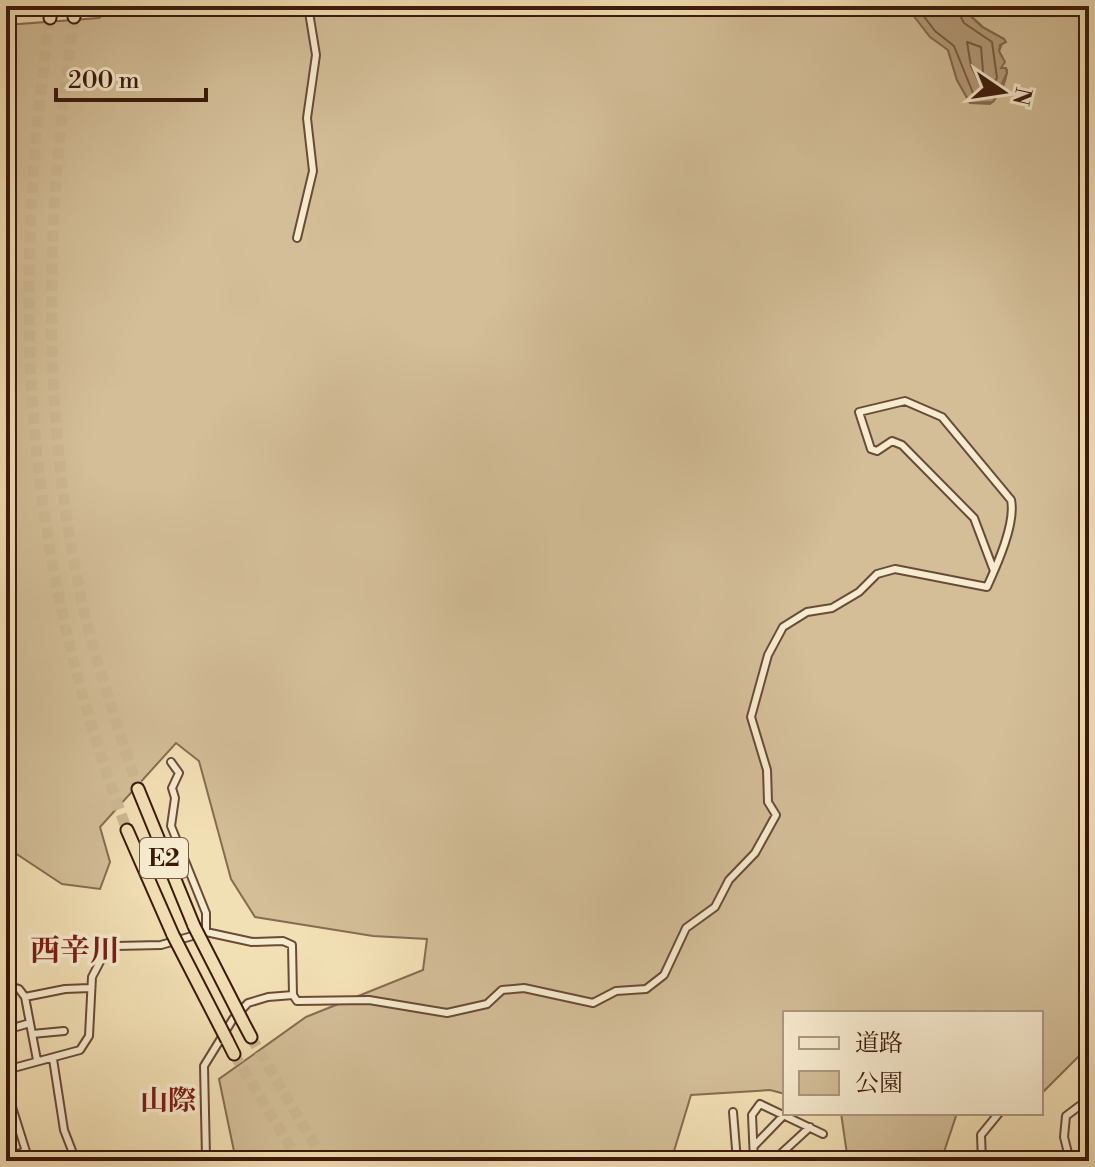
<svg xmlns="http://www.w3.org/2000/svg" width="1095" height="1167" font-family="'Libre Bodoni','Noto Serif JP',serif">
  <rect width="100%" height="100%" fill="#f2e0b5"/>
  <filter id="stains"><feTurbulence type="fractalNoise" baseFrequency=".0025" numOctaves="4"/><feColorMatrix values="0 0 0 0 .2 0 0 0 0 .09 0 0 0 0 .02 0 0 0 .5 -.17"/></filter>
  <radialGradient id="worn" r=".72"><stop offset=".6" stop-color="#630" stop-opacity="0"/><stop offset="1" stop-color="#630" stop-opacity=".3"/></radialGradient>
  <!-- green -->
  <path fill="#d3be98" stroke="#876c52" stroke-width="2" d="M112,6H906L948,50L957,80L970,103L990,104C1000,96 1006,83 1007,70L1000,68L999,51L1004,39L983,27L960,6H1089V1046L1041,1094V1013H785V1094L770,1090L691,1095L671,1161H236L219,1079L306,1017L423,970L427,939L373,936L255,917L231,879L199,761L176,743L100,827L110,862L100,889L62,884L6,847V25L99,18Z
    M841,1113H957L941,1161H848Z"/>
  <!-- water -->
  <path fill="#b49d7c" stroke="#84694f" stroke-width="2" d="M906,6H960L982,27L1004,39L1006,42L1000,45L999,51L1005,62L1001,68H1006L1007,73L993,102L970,103L957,80L948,50L930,37Z"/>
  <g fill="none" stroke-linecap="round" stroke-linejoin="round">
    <!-- shore -->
    <path stroke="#785c44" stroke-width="2" d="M916,6L935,31L954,46L973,93H988L997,78L992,42L964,23L955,6
      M967,42L981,47L984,83L979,82L971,66Z"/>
    <!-- highway-tunnel -->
    <path stroke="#cdb893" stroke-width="11" stroke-dasharray="11 5.5" stroke-linecap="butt" d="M74,17C48,200 40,385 75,567C89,643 114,716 138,789
      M50,18C9,306 24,556 127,830
      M251,1037L324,1161
      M234,1054L299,1161"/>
    <!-- street casing -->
    <g stroke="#694c36" stroke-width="10">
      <path id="street" d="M297,238L313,171L307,118L316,55L308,6
        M171,762L179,773L172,788L175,798L171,826L206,913V932
        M6,985L19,989L25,997L37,1060
        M25,997L65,989L90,988
        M6,1030L30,1023
        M32,1034L64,1031
        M53,1059L64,1130L76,1161
        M6,1070L80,1050L89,1036L92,977L103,956L116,946L161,945L206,932L252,942L283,941L292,945L293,995
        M6,1088L29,1161
        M733,1112L737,1161
        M754,1146L785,1114
        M6,1159L25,1151
        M162,1161L206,1157L204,1066L233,1019L248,1003L268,997L293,995L297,1001L369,1000L447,1013L487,1004L502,990L524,988L593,1003L616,991L646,989L664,975L686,928L715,907L729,880L755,853L776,815L768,802L767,770L751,717L768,655L783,627L807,612L832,608L859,592L877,574L895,569L987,587C997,565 1016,523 1011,500L942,417L905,401L859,412L871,449L877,451L892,441L902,445L974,518L994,571
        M754,1161L752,1115L760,1104L823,1134
        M773,1161L810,1127
        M802,1161L803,1155L810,1161
        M982,1161L981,1135L999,1113
        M1070,1161L1064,1137L1066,1116L1082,1104L1089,1093"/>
    </g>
    <!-- highway casing -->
    <g stroke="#3b1a0c" stroke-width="15">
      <path id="highway" d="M74,17L76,6
        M50,18L51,6
        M138,789L194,926
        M127,830L173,935
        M242,1020L251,1037
        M227,1040L234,1054"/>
    </g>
    <!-- street -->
    <use href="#street" stroke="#f7ebcf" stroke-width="6"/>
    <!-- highway -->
    <use href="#highway" stroke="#f2e0b5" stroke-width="11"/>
    <!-- highway-bridge casing -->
    <g stroke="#3b1a0c" stroke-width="15" stroke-linecap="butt">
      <path id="highway-bridge" d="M194,926L242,1020
        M173,935L227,1040"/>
    </g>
    <!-- highway-bridge -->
    <use href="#highway-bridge" stroke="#f2e0b5" stroke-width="11"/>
  </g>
  <g text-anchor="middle" stroke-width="7" stroke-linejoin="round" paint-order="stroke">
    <!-- shield labels -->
    <rect fill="#f7ebcf" stroke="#735946" stroke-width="2" x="140" y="838" width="48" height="40" rx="6"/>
    <g font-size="24" font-weight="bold" fill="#3b1a0c">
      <text x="164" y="866">E2</text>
    </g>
    <!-- neighbourhood labels -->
    <g font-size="28" font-weight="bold" fill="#7a1f14" stroke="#f7ebcf">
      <text x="168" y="1110">山際</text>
    </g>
    <!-- quarter labels -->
    <g font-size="30" font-weight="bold" fill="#7a1f14" stroke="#f7ebcf">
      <text x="75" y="960">西辛川</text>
    </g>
  </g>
  <!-- margin -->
  <rect width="1095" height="1167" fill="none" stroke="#f2e0b5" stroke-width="32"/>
  <rect x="8" y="8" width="1079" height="1151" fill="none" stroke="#3b1a0c" stroke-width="4"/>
  <rect x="16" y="16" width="1063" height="1135" fill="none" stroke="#3b1a0c" stroke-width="2"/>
  <!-- legend -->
  <rect x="783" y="1011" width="260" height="104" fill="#f7ebcf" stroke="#ac9781" stroke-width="2"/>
  <rect x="799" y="1037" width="40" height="12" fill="#f7ebcf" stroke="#ac9781" stroke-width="2"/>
  <text x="855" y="1051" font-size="24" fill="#3b1a0c">道路</text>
  <rect x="799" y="1071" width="40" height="24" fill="#d3be98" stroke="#ac9781" stroke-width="2"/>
  <text x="855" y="1091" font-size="24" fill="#3b1a0c">公園</text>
  <!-- north arrow -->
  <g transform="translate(1003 92) rotate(103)" stroke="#f7ebcf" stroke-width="6" paint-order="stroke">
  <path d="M0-6L14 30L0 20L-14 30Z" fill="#3b1a0c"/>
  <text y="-12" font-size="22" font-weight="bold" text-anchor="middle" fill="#3b1a0c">N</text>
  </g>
  <!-- scale -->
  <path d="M56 88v12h150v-12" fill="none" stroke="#3b1a0c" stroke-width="4"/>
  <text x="68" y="88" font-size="24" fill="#3b1a0c" stroke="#f7ebcf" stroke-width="6" paint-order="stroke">200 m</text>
  <rect width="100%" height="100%" filter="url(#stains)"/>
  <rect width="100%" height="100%" fill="url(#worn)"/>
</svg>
